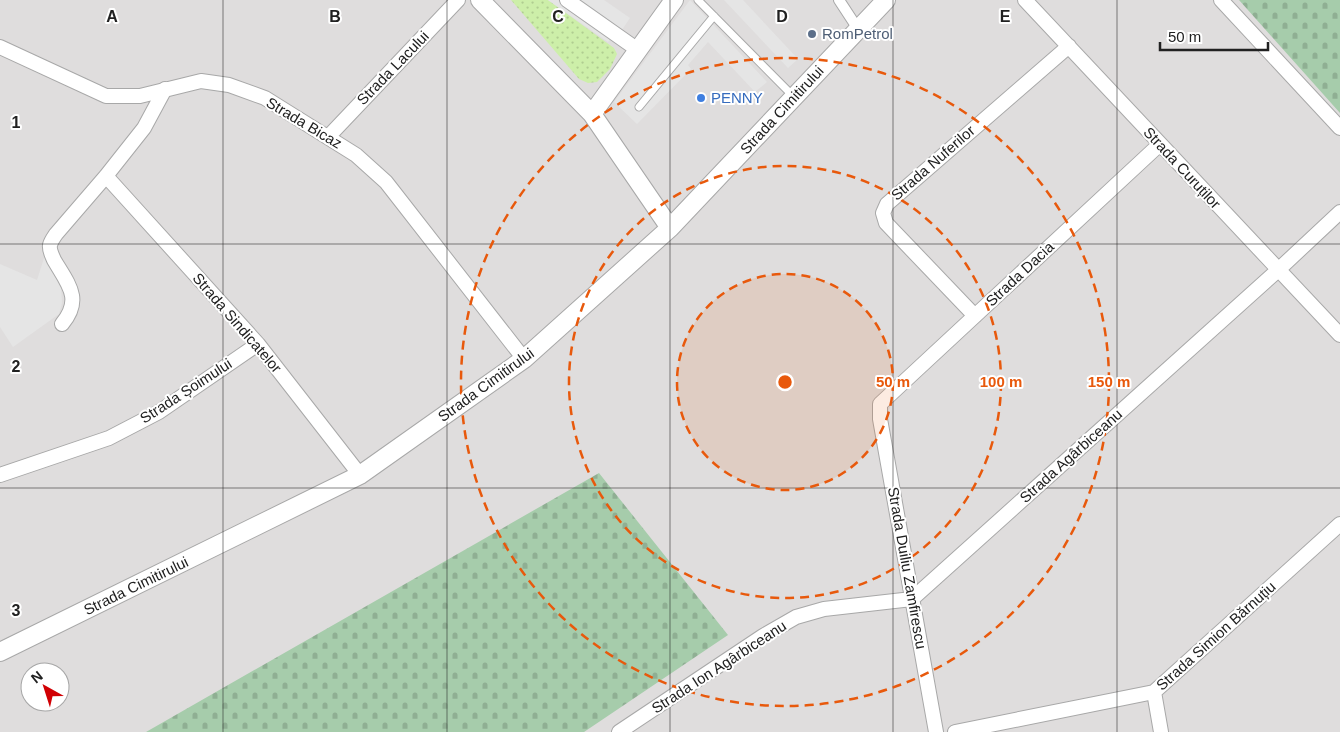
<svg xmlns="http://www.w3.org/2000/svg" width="1340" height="732" font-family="Helvetica,sans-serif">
  <defs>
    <pattern id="grass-dots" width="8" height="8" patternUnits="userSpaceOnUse" patternTransform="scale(1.25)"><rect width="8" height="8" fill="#cdefa9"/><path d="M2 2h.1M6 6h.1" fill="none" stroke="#b0cd91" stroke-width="1.8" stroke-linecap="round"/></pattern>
    <pattern id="cemetery-stones" width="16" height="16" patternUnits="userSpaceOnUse" patternTransform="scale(1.25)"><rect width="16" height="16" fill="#a6ccab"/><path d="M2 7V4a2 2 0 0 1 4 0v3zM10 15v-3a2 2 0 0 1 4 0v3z" fill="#8faf93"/></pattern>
  </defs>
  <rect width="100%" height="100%" fill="#f2eee7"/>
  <!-- residential -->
  <path fill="#dfdddd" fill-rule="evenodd" d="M0,0H1340V732H0ZM30,672H60V702H30Z"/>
  <!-- grass -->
  <path fill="url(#grass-dots)" d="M511,0H548L614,48L617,54L610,69L597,82L588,83L579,79Z"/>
  <!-- cemetery -->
  <path fill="url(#cemetery-stones)" d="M1239,0H1340V113Z
    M599,473L728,635L584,732H146Z"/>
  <!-- parking -->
  <path fill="#e5e5e5" d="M548,0H558L611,38L608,42Z
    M578,0H604L630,18L622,30Z
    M690,0L767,82L755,92L708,42L688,65L691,69L637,124L614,102Z
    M724,0H743L798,59L788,68Z
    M45,255L61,288L62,303L59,314L13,347L0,327V264L37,280Z"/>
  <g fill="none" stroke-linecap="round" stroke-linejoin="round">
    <!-- service casing -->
    <g stroke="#a8a8a8" stroke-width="9">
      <path id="service" d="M698,0L794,97
        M639,107L714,16"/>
    </g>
    <!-- pedestrian casing -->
    <g stroke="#a8a8a8" stroke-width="12">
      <path id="pedestrian" d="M839,0L858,29"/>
    </g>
    <!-- minor casing -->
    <g stroke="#a8a8a8" stroke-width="16">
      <path id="minor" d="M567,0L638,50
        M1025,0L1340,335
        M1221,0L1340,128
        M0,47L106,96H140L201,81L229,85L265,98L356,155L386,182L524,359
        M328,137L458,0
        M106,176L258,344L360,475
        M975,316L886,223L883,213L887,204L1069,46
        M62,324C83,299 68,284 54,260C52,255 49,250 50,245C51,241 54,237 56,234L106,176L144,128L165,89
        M0,475L109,438L159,412L258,344
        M912,599L1277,271L1340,212
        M1154,692L1161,732
        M619,732L763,636L796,617L824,609L912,599
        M936,732L880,419V404L1160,144
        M955,732L1154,692L1340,524"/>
    </g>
    <!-- tertiary casing -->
    <g stroke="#a8a8a8" stroke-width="20">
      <path id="tertiary" d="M480,0L592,114L670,228
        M592,114L674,0
        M0,652L360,475L524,359L670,228L886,0"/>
    </g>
    <!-- service -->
    <use href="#service" stroke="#fff" stroke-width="7"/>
    <!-- pedestrian -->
    <use href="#pedestrian" stroke="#fff" stroke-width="10"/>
    <!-- minor -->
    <use href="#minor" stroke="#fff" stroke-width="14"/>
    <!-- tertiary -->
    <use href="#tertiary" stroke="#fff" stroke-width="18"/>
  </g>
  <!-- grid -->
  <path fill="none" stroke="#212121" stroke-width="1" stroke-opacity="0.55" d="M223,0V732M447,0V732M670,0V732M893,0V732M1117,0V732M0,244H1340M0,488H1340"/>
  <!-- distance rings -->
  <circle cx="785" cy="382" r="108" fill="#e8590c" fill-opacity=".12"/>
  <g fill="none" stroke="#e8590c" stroke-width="2.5" stroke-dasharray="9 6">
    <circle cx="785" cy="382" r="108"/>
    <circle cx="785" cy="382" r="216"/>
    <circle cx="785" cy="382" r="324"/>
  </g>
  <!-- markers -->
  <circle fill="#5c6f8a" stroke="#fff" stroke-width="2" cx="812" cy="34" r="5"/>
  <circle fill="#3f7fe0" stroke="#fff" stroke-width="2" cx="701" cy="98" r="5"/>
  <g text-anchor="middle" stroke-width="4" stroke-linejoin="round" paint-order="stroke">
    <!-- service labels -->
    <g font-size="15" fill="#4e5e75" stroke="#fff" text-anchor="start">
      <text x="822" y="39">RomPetrol</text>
    </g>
    <!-- street labels -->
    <g font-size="15" fill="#212121" stroke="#fff">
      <text transform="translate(393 68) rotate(-46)" y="5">Strada Lacului</text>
      <text transform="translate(782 110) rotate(-47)" y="5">Strada Cimitirului</text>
      <text transform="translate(304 123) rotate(31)" y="5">Strada Bicaz</text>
      <text transform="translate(933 163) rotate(-41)" y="5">Strada Nuferilor</text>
      <text transform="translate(1182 168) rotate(47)" y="5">Strada Curuților</text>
      <text transform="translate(1020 274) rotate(-43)" y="5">Strada Dacia</text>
      <text transform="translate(237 323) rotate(49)" y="5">Strada Sindicatelor</text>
      <text transform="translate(486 385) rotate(-36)" y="5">Strada Cimitirului</text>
      <text transform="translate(186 391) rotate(-33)" y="5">Strada Șoimului</text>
      <text transform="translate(1071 456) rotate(-42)" y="5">Strada Agârbiceanu</text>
      <text transform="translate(907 568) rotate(80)" y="5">Strada Duiliu Zamfirescu</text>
      <text transform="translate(136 586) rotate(-26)" y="5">Strada Cimitirului</text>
      <text transform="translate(1216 636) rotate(-42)" y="5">Strada Simion Bărnuțiu</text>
      <text transform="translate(719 667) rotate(-33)" y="5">Strada Ion Agârbiceanu</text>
    </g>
    <!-- shop labels -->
    <g font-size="15" fill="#366cbe" stroke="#fff" text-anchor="start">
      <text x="711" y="103">PENNY</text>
    </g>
  </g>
  <g font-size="16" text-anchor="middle" font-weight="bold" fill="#212121" stroke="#fff" stroke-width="4" stroke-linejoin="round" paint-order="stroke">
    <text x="112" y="22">A</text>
    <text x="335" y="22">B</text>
    <text x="558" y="22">C</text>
    <text x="782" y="22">D</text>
    <text x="1005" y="22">E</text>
    <text x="16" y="128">1</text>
    <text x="16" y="372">2</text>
    <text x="16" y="616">3</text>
  </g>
  <circle cx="785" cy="382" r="8" fill="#e8590c" stroke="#fff" stroke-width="2.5"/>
  <g font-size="15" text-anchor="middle" font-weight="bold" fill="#e8590c" stroke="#fff" stroke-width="4" stroke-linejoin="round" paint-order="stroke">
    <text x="893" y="387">50 m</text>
    <text x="1001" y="387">100 m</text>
    <text x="1109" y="387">150 m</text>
  </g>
  <!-- north arrow -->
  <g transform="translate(45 687) rotate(321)"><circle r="24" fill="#ffffff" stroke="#a6a6a6"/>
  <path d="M0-4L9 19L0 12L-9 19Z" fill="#d10004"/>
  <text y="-8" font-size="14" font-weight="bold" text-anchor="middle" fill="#212121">N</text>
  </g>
  <!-- scale -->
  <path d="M1160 42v8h108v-8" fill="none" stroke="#212121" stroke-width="2.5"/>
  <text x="1168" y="42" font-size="15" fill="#212121" stroke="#ffffff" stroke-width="4" paint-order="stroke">50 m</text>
</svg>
